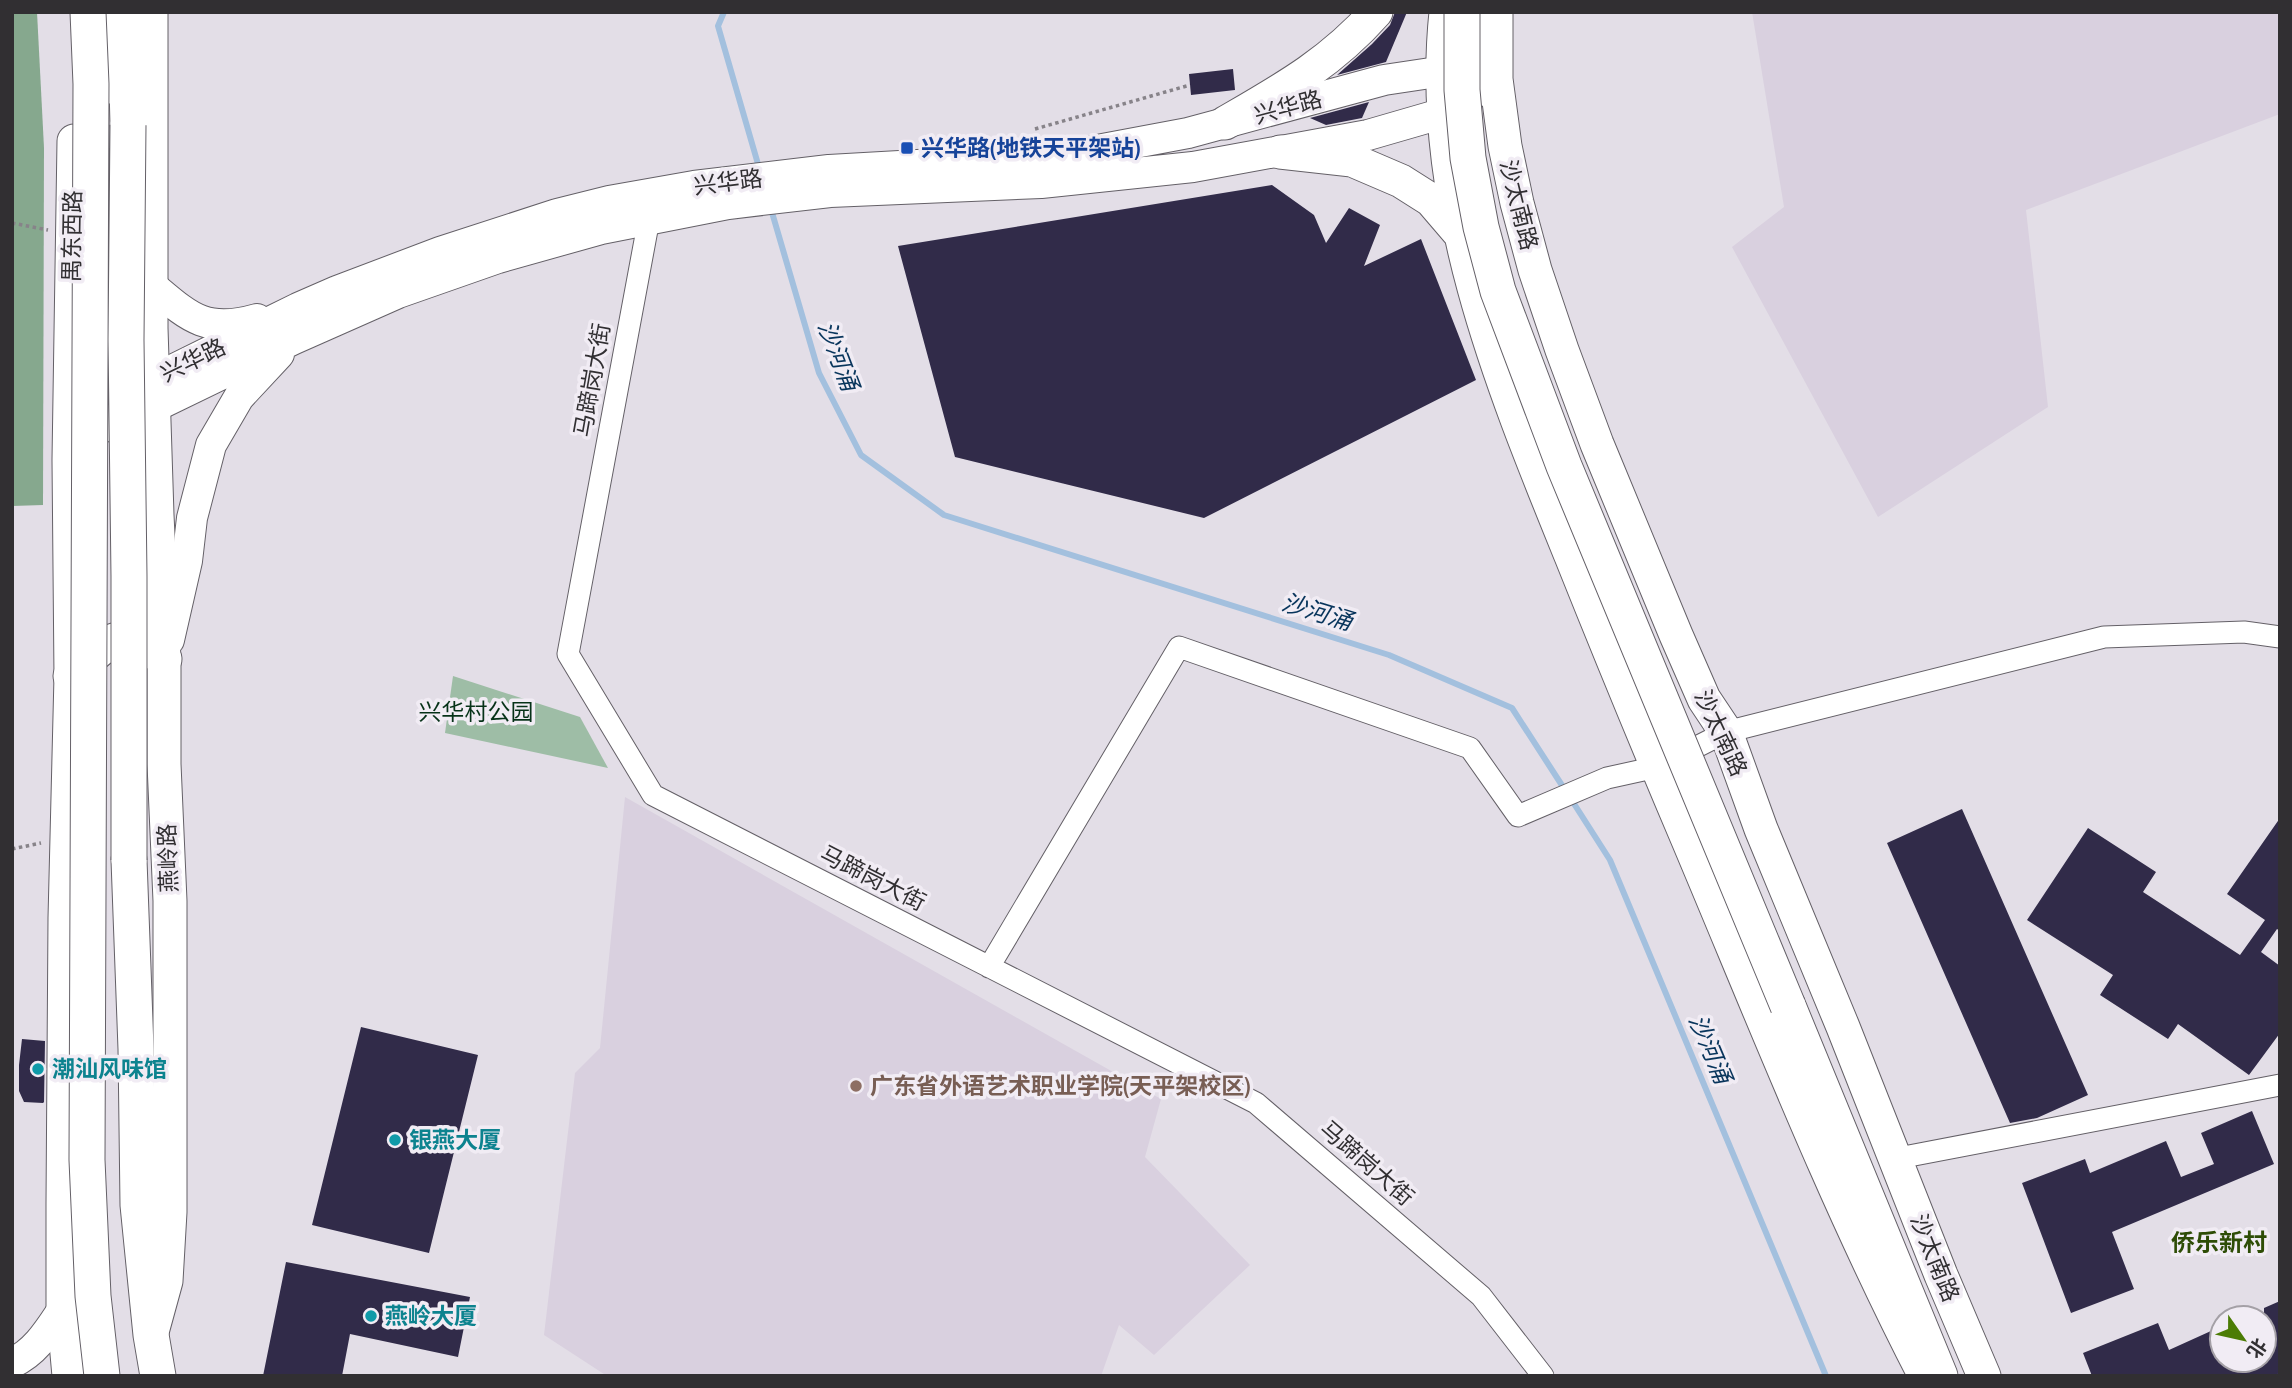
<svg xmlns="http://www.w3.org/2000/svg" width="2292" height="1388" font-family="'Archivo Narrow','Noto Sans SC',sans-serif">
  <rect width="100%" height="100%" fill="#e3dee7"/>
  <!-- built -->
  <path fill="#d9d0df" d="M1752,12H2280V114L2026,210L2048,407L1878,517L1732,247L1784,207Z
    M625,797L1161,1099L1145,1157L1250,1265L1154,1355L1119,1325L1101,1376H607L544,1335L575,1073L600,1048Z"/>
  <!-- green -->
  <path fill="#9ebda6" d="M453,676L580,717L608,768L445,733Z"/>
  <!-- forest -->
  <path fill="#86a88e" d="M12,12H37L44,148L43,505L12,506Z"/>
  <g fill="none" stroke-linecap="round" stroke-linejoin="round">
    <!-- stream -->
    <path stroke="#a3c0de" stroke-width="6" d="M724,12L718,26L760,171
      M771,209L819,373L861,455L944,515L1389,655L1512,708L1565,790
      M1571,799L1610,860L1826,1376"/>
  </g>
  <!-- building -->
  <path fill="#312b49" d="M1395,12H1407L1386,62L1337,75L1372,44L1390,25Z
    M1233,69L1235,90L1191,95L1189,74Z
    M1369,102L1362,118L1326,125L1310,118Z
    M1272,185L1314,215L1326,243L1349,208L1380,225L1364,266L1421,239L1476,380L1204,518L955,457L898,246Z
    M1962,809L2088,1095L2037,1118L2010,1123L1887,843Z
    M2280,818V931L2277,929L2261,952L2280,966V1033L2249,1075L2178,1024L2168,1039L2100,995L2113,975L2027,920L2088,828L2156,872L2143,892L2240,955L2265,920L2227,894Z
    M361,1027L478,1055L429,1253L312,1225Z
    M22,1039L45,1041L44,1102L43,1103L24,1102L19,1091V1065Z
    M2252,1111L2274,1164L2112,1232L2134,1289L2071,1313L2022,1183L2085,1159L2090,1173L2166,1141L2181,1177L2214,1164L2201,1133Z
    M286,1262L470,1297L458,1357L350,1334L342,1376H263Z
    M2280,1301V1373L2273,1376H2092L2083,1353L2158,1323L2169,1350L2222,1326V1360H2264V1308Z"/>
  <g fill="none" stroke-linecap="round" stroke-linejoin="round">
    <!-- minor casing -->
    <g stroke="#646067" stroke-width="23">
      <path id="minor" d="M649,219L568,654L653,795L1256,1103L1481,1296L1543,1376
        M989,967L1179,647L1470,748L1518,816L1607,778L1657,767L1726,732L2104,637L2244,632L2280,637
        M1909,1156L2280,1085"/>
    </g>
    <!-- secondary casing -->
    <g stroke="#646067" stroke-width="32">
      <path id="secondary" d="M151,285C189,317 205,334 257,319
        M154,407L294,339L398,293L498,258L601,229L728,204L830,192L1041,183L1193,167L1368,135L1444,113L1496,79
        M79,450L131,396L152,380L298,308L337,291L440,252L557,214L609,201L694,186L829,170L1039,158L1092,151L1188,133L1384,80L1444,71L1465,74
        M169,640L187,561L192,518L211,445L239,397L279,354
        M12,1363C36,1352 49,1330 63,1309"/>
    </g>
    <!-- primary casing -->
    <g stroke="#646067" stroke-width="35">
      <path id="primary" d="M106,12L110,87
        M151,12V328L157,515L164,659V764L170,901V1212L166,1281L152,1332
        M1446,12C1426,202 1501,384 1571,556C1609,651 1648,746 1688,840C1764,1020 1835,1202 1925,1376
        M1496,12V79L1505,146L1517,203L1535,270L1562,350L1597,444L1676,635L1704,699L1726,732L1761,829L1843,1027L1941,1275L1984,1376
        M1225,123C1282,90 1331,63 1376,12
        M1280,152L1352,160L1401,181L1431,200L1461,235
        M69,1376L63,1309V1203L65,918L71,676L69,460L74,141"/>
    </g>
    <!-- trunk casing -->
    <g stroke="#646067" stroke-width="37">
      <path id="trunk" d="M125,12L128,125
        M71,676C106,642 119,622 164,659
        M129,860L136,1049L138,1205L151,1335L158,1376
        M1788,1006L1940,1376"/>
    </g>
    <!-- path -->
    <path stroke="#878389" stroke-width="3.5" stroke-dasharray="3.5 3.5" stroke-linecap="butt" d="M1035,129L1190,85
      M12,223L48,230
      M12,849L41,843"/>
    <!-- minor -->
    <use href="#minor" stroke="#fff" stroke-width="21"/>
    <!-- secondary -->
    <use href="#secondary" stroke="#fff" stroke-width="30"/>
    <!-- primary -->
    <use href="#primary" stroke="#fff" stroke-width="33"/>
    <!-- trunk -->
    <use href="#trunk" stroke="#fff" stroke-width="35"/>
    <!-- trunk-bridge casing -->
    <g stroke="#646067" stroke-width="37" stroke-linecap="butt">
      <path id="trunk-bridge" d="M88,12L91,84L87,1160L93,1296L102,1376
        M1462,12V90L1468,158L1481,227L1498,291L1564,466L1788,1006
        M128,125L126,340L129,576V860"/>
    </g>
    <!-- trunk-bridge -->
    <use href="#trunk-bridge" stroke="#fff" stroke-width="35"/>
  </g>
  <!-- markers -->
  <rect fill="#1a4fb4" stroke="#f1ecf4" stroke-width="2.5" x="900" y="141" width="14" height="14" rx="3.5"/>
  <g fill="#0f9aa8" stroke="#f1ecf4" stroke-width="2.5">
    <circle cx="38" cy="1069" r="7"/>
    <circle cx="395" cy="1140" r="7"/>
    <circle cx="371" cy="1316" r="7"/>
  </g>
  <circle fill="#8d6e63" stroke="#f1ecf4" stroke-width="2.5" cx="856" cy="1086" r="7"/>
  <g text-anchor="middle" stroke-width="7" stroke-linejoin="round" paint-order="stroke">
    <!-- street labels -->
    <g font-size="23" fill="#312f32" stroke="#f1ecf4">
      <text transform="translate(1288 107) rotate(-15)" y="8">兴华路</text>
      <text transform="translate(728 182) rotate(-7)" y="8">兴华路</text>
      <text transform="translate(1519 205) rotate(76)" y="8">沙太南路</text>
      <text transform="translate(72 236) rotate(-89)" y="8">禺东西路</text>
      <text transform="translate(193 360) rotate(-26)" y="8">兴华路</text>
      <text transform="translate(592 380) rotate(-80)" y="8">马蹄岗大街</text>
      <text transform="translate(1721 733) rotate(65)" y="8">沙太南路</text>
      <text transform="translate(168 858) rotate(-92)" y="8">燕岭路</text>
      <text transform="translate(873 878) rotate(27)" y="8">马蹄岗大街</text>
      <text transform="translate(1367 1163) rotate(41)" y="8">马蹄岗大街</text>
      <text transform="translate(1935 1258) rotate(68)" y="8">沙太南路</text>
    </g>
    <!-- transit labels -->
    <g font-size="23" font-weight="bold" fill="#164399" stroke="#f1ecf4" text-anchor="start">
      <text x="921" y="156">兴华路(地铁天平架站)</text>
    </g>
    <!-- park labels -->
    <g font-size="23" fill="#063218" stroke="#f1ecf4">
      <text x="476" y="720">兴华村公园</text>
    </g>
    <!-- culture labels -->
    <g font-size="23" font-weight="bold" fill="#0d838f" stroke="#f1ecf4" text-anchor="start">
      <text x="52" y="1077">潮汕风味馆</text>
      <text x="409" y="1148">银燕大厦</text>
      <text x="385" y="1324">燕岭大厦</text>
    </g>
    <!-- education labels -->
    <g font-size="23" font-weight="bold" fill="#785e54" stroke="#f1ecf4" text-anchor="start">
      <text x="870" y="1094">广东省外语艺术职业学院(天平架校区)</text>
    </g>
    <!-- water labels -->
    <g font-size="24" font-style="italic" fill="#08355c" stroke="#f1ecf4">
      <text transform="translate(838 356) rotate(69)" y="8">沙河涌</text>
      <text transform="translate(1317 612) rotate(17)" y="8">沙河涌</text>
      <text transform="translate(1710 1049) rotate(67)" y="8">沙河涌</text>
    </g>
    <!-- neighbourhood labels -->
    <g font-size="24" font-weight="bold" fill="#2e4d06" stroke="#f1ecf4">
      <text x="2219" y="1251">侨乐新村</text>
    </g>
  </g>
  <!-- border -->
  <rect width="2292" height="1388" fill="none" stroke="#312f32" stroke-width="28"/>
  <!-- north arrow -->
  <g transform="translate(2243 1339) rotate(124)"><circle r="33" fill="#f1ecf4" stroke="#a4a0a6" stroke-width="2"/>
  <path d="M0-5L12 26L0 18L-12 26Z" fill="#4c7c05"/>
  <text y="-10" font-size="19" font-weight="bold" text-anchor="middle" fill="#312f32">北</text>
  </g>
</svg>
